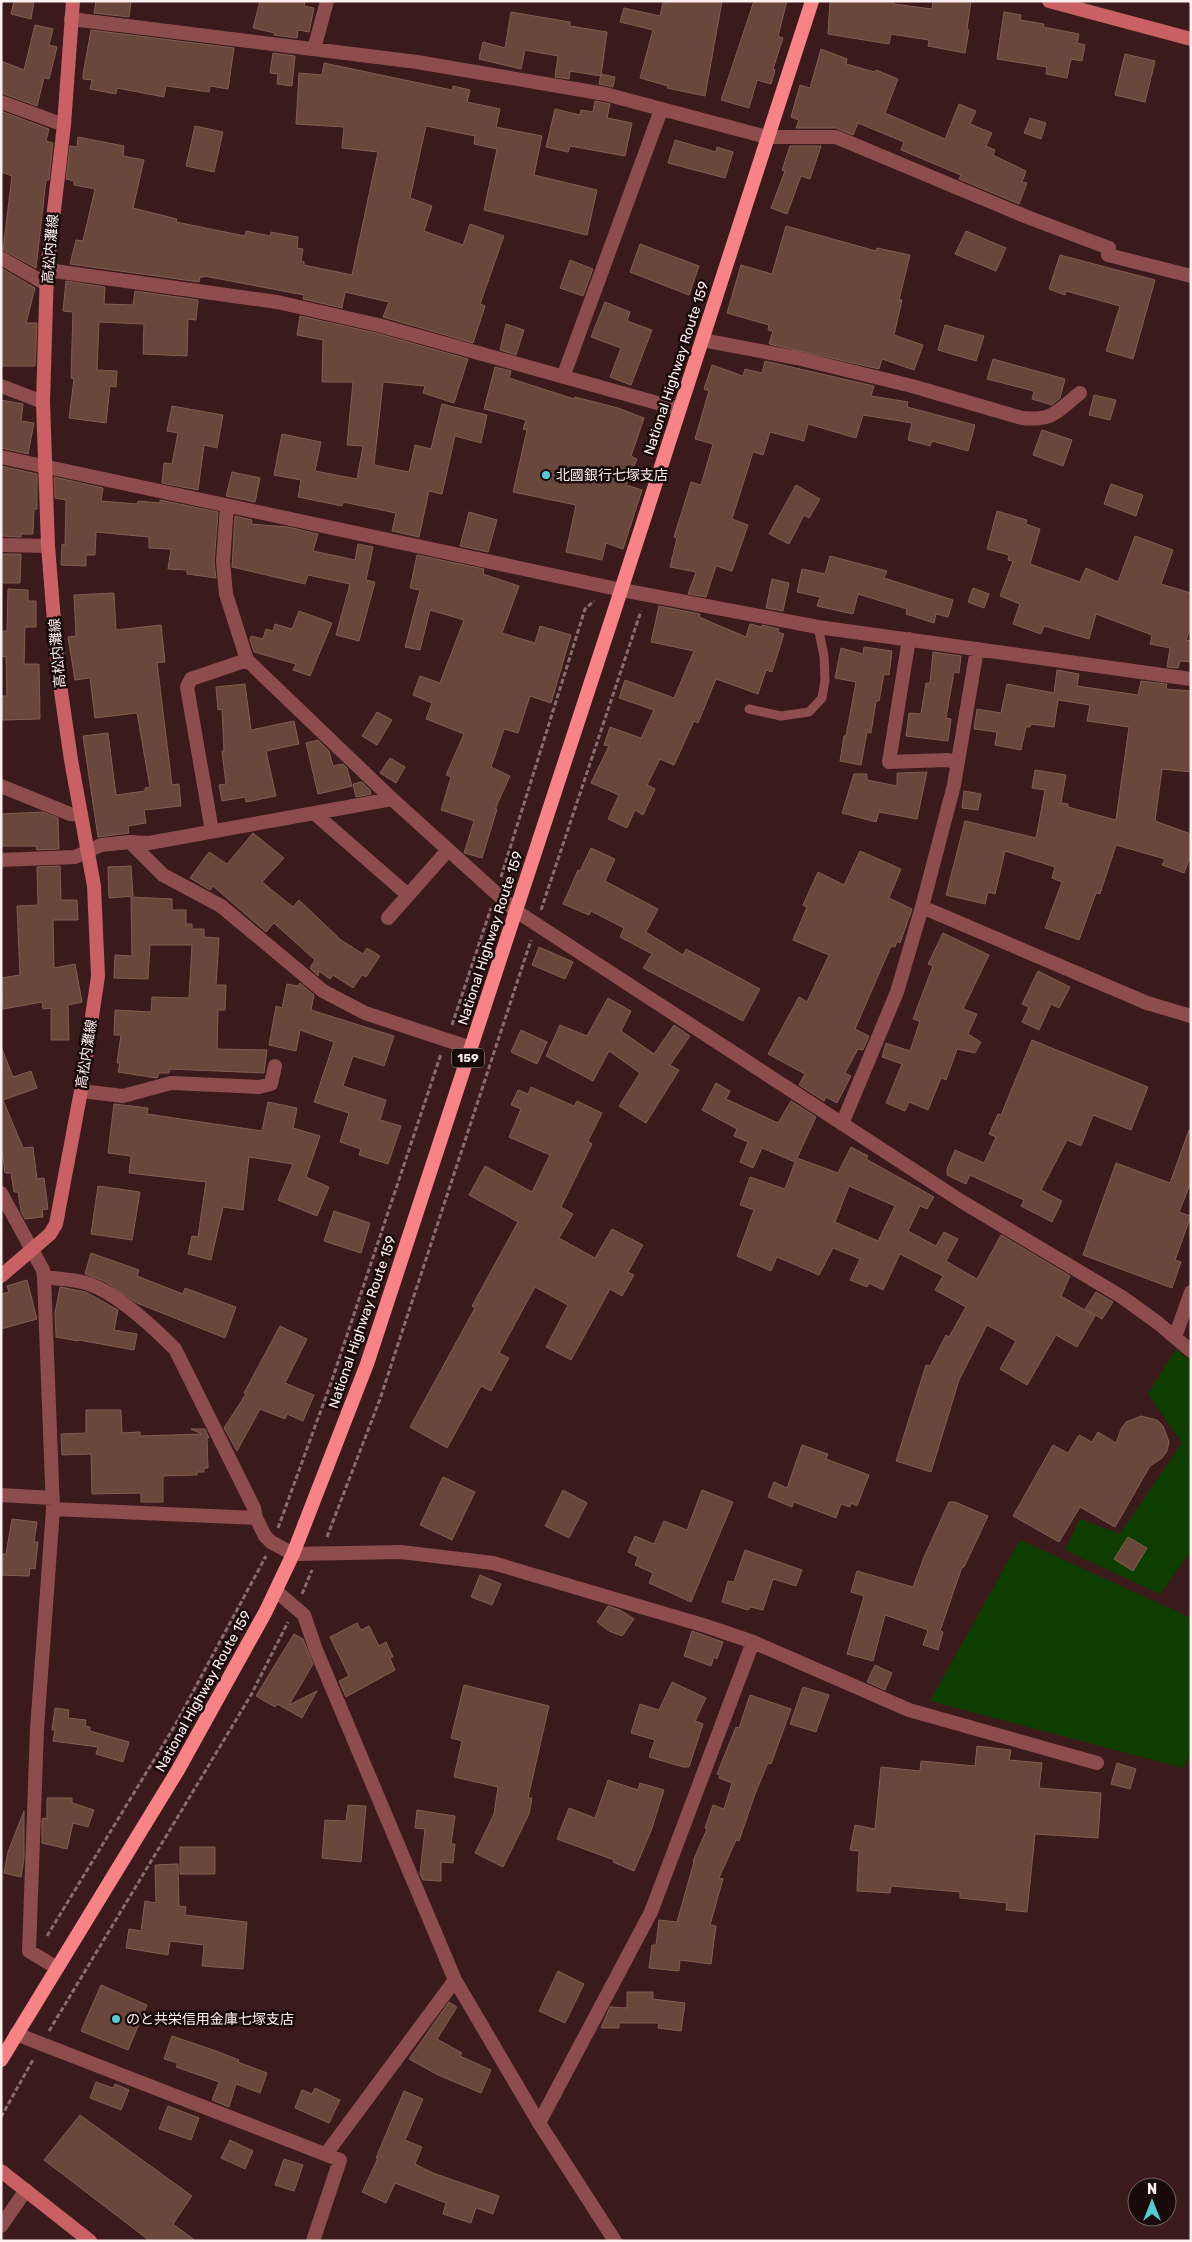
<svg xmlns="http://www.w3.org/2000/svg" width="1192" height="2242" font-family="Rubik,'Noto Sans JP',sans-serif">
  <rect width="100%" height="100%" fill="#3b1a1b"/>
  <!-- green -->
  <path fill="#0d3e00" d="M1176,1349L1191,1361V1551L1160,1594L1065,1550L1080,1519L1120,1534L1182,1443L1148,1394Z
    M1020,1540L1191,1618V1752L1183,1768L930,1701Z"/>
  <!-- building -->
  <path fill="#69473b" stroke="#825e51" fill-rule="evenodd" d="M14,1H34L31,19L11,14Z
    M96,1H131L129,17L94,13Z
    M260,1H305L304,6L314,8L309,32L298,30L297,38L274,35L275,33L253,28Z
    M667,1H722L705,96L667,88L668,86L640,78L653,30L620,22L624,8L660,16L663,3H667Z
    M754,1H787L778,36L783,38L773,69L775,70L771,84L757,80L749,108L721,100Z
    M830,1H894V4L932,9L933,1H971L967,29L969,30L965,53L928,46L929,40L891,34L889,44L828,34Z
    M511,12L570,22V26L607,32L601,76L570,71L569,79L555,77L558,56L525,50L521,69L479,59L483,42L505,48Z
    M1004,12L1021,15L1020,20L1044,24L1043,27L1079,34L1077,43L1085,45L1082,61L1071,59L1067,78L1046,74L1047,67L997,59Z
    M35,25L53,29L49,45L57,47L49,79L44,78L37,106L1,93V61L24,70Z
    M91,30L234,48L228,89L210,86L209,92L166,86L164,97L117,88L116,94L90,89L92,80L83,79V75Z
    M821,49L847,59L846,64L875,72L876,70L898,79L885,113L945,139L959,104L976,111L970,124L992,133L986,146L995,150L993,155L1026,171L1022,182L1027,183L1019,204L959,179L961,175L901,150L904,142L858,123L853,135L836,128H796L799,120L791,117L800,85L810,88Z
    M273,53L295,56L292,86L277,84L278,74L270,73Z
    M1125,54L1155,61L1145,102L1115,95Z
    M324,63L452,90L453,86L470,90L467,102L500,109L496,127L542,136L534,175L597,190L587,235L484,210L497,149L474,144L475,136L426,126L410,198L432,206L424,231L463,245L470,224L504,236L480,304L485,306L473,343L383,317L389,302L345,292L342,308L303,299L304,295L204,276V277H200L199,282L70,264L76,240L83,241L95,189L74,185V181L66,179L70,146L77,147L78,137L124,146L123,156L144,160L133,208L177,219L176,222L245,236L246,231L270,236L271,232L298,237L297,248L303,249L301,261L304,262V265L352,275L378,152L342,148L344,127L296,124L299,73L322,75Z
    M601,74L615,77L613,87L599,84Z
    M595,101L610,104L607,118L632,123L625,156L570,146L568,152L546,147L555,109L580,115L581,110L593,112Z
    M1,111L49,129L46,141L53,143L49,180H46L36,268L3,250L12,176L1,172Z
    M1030,118L1046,123L1041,139L1024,133Z
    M195,126L223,132L214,172L186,166Z
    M675,140L716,152L717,147L733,152L725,178L668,163Z
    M790,146H821L810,179L801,176L787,214L771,208L785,171L782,170Z
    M786,226L876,251L877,248L910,255L899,300H902L894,335L923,345L914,370L882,359L879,369L769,344L773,331L768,330L769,325L727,313L741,265L772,274Z
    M966,231L1006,248L996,271L955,254Z
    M640,244L699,266L689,295L630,272Z
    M1060,255L1155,280L1133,359L1106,351L1120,306L1066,291L1065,295L1049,289Z
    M570,260L593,269L583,296L560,288Z
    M1,268L35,288L26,323H37L35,366H1Z
    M66,281L105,287L104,304L133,305L135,291L198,300L196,320L188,319L187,356L143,354L144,324L99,322L97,370L117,371L116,387L110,386L106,423L69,418L74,379L71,378L73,312L63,311Z
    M605,302L630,312L627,321L652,330L631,385L610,377L621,348L591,337Z
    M300,316L376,333L468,359L454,403L423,393L425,386L383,382L374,465L409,472L415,445L431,449L442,404L487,415L481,443L455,436L442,494L429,491L419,537L392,531L396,513L343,502L342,506L298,497L301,480L274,475L282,434L321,442L315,471L357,479L363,446L347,445L353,382H322L323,340L297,335Z
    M506,324L524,330L516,355L500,350Z
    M945,325L984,336L976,361L938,350Z
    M993,359L1065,379L1060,398L1052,405L1032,399L1034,391L987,379Z
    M765,361L874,386L871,396L908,402L907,407L975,425L968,451L932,441L930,446L908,440L912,423L863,415L856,438L808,424L804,441L770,432L763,455L753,452L732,519L748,525L732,571L716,566L706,597L688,594L696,572L670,567L677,538L674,537L691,482L701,485L713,444L695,439L709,391L704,389L712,365L743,376L745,369L762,373Z
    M495,367L511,371L509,378L574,399L575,397L618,408L644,418L631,456L637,459L626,485L642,490L623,549L606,543L602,560L566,552L576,505L513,492L527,430L523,429L526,420L484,409Z
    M1094,395L1116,400L1110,420L1089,415Z
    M1,400L23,404L21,421L34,423L28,454L1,448Z
    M172,406L223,415L217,448L204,445L198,490L162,483L164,463L172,464L178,433L167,431Z
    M1042,430L1072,440L1063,466L1033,455Z
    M1,466L37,474V509H34L33,534H21V537L1,536Z
    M232,472L260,478L255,502L226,496Z
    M54,477L103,488L101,501L137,504L138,501L160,503V500L218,512L214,562L216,578L187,574V570L168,569L171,549L149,548V537L96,532L95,555H86V566L61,565L62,544L65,545L66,500L55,498Z
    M1111,484L1143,495L1136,516L1104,504Z
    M796,485L820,499L809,518L804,515L789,544L769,534Z
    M997,511L1027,520L1026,524L1040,529L1030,564L1080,582L1086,568L1118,582L1135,536L1173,550L1161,584L1191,593V626L1186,640L1191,641V662L1180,661L1178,668L1167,667L1170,648L1150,644L1152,635L1096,614L1089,639L1044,626L1041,634L1013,624L1020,604L1000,596L1013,561L1008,560L1009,555L987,549Z
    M469,512L497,520L488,552L460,546Z
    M235,516L252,520L251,524L288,527L318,534L313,551L355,560L358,544L373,547L366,580L375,582L359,641L336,635L350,584L308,575L305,584L232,567Z
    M1,554H21L20,583H1Z
    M417,555L484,569L483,574L519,586L502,633L535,643L540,626L571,635L551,703L530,696L518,733L504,729L491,767L510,776L495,809H497L482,858L464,853L474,821L441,810L451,777L446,775L464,734L426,719L432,703L413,695L420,676L440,683L464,620L430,610L420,650L405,647L420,590L410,588Z
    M830,556L887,571L884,578L953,600L948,617L936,614L934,623L906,614L907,609L858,594L853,614L817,606L820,597L797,592L802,569L825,574Z
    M772,579L789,583L783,611L766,608Z
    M973,588L989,594L984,608L968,602Z
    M8,589L28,590V601H36V627H25L24,664H39L40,719L2,720V696H7L6,657L1,656V631H7Z
    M114,593L116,630L161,625L165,662L157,663L172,785L179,784L181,806L144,810L146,823L128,826L129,833L98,837L83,736L108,733L116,795L145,791V788L150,787L137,713L95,718L90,678L75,680L68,637L76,636L74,595Z
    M659,606L700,614L699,617L746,637L750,624L762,627V625L779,629L778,632L784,634L772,672L766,670L758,694L716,679L698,723L694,721L674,765L660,759L647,785L655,789L643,815L635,810L627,828L608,819L619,795L591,783L609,746L604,745L610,727L641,738L654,710L619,698L625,680L674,698L694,651L651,642Z
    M299,611L332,623L310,676L293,670L296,664L254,652L250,640L251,636L263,639L266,629L273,631L275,624L292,629Z
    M864,647L892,651L889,675L884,674L879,701H876L871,733L867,732L861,765L840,761L844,736H846L856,682L835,678L841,648L863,654Z
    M933,652L961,656L959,673L954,672L946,718L951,719L948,741L906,736L909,713L921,714L926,683H930Z
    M1057,670L1079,674L1077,686L1138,695L1141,681L1167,684L1166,689L1191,691V772L1162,769L1155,821L1191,834V855L1184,873L1162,865L1165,859L1116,845L1100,894L1096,893L1079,940L1045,928L1062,882L1052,878L1055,867L1005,851L995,894L988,892L985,904L946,895L965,821L1036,838L1045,790L1032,788L1035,770L1066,775L1061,803L1068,804V807L1116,820L1129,727L1087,721L1090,705L1058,700L1054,727L1031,724L1030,727H1026L1021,750L995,745L997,732L974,729L977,709L1001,713L1007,684L1054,693Z
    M245,684L251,730L294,721L299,744L266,751L276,796L246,802L245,797L222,801L219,785L226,784L222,751H224L222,709L218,710L216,687Z
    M377,712L392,720L377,745L362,736Z
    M318,740L329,751L333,766L343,764L347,768L352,786L318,794L306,743Z
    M390,758L405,767L396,783L380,773Z
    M927,772L917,819L879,812L876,822L842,813L854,774H867V780L897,786V773Z
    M362,782L370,790L371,794L356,797L353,784Z
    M964,791L981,794L978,810L962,808Z
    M43,812L58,818L59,849L37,850L36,846H1V814Z
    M253,833L284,858L262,882L293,907L299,900L341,940L363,954L367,948L380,956L366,977L362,975L353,988L333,975L330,979L319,971L318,976L310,968L315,960L274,923L266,932L213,886L210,890L190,878L209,852L227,864Z
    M591,848L615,859L605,881L658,909L646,932L683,955L686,949L760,989L743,1021L643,968L652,954L620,937L624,928L591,911L589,915L563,904L578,870L580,871Z
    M860,851L901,869L889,898L912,909L900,943L897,941L895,947L891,946L855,1029L869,1036L863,1050L858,1049L845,1073L851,1076L837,1103L826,1097L824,1101L799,1085L805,1074L768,1054L799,997L807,1002L829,955L793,940L807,907L803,905L818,872L844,885Z
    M60,866L61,900H77L78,920H53L54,968L75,964L82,1002L68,1005L69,1040H51V1008L43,1009L42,1002L3,1009L1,978L20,975L17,906L38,905L37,867Z
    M131,866L133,896L109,898L108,867Z
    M131,897L172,899V910H186V924H192V929H204V937L219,938L216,985H226L225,1010H218L217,1049L267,1050L264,1073L170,1069L169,1073H159L157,1078L118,1072L120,1063H117L121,1035H114L115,1010L151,1012L152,997L189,998L192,945H150L148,979L114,978L115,955L132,956Z
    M943,933L989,955L963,1009L977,1014L968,1034L981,1042L975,1053L957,1049L946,1080L941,1078L928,1110L909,1102L905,1111L886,1103L902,1064L882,1057L886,1043L910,1051L920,1021L913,1019L933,966L928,964Z
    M539,947L573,962L565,979L532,965Z
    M1038,971L1070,987L1059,1008L1051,1004L1039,1030L1022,1022L1029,1007L1022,1004Z
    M300,983L314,995L311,1010L394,1036L384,1066L353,1056L343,1086L386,1100L380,1120L401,1126L388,1164L359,1155L361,1149L340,1142L349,1113L314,1102L334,1042L300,1030L296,1051L269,1045L276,1006L282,1008L287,984L298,986Z
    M608,998L631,1011L621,1031L654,1054L674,1025L690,1036L670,1065L679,1070L646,1123L619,1106L640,1073L609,1051L593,1081L546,1056L560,1025L587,1036Z
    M521,1030L547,1042L537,1064L511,1052Z
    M1032,1040L1148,1087L1131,1130L1093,1115L1081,1146L1067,1140L1041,1190L1062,1201L1052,1222L1021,1206L1024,1200L970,1175L966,1184L947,1175V1169L955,1150L984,1163L996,1137L989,1134L998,1114L1001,1115Z
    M2,1049L13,1077L31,1071L37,1088L3,1100L23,1148L33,1147L37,1179L44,1178L48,1209L42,1210L43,1217L25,1219L21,1211L18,1192H14L11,1173H5L1,1143Z
    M716,1083L730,1091L726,1099L778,1123L791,1101L816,1117L797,1158L838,1173L851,1147L868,1156L866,1159L934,1197L927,1209L920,1206L908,1231L936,1246L944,1232L958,1239L946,1261L977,1279L1001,1235L1070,1276L1061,1296L1095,1316L1077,1347L1056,1335L1027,1385L1000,1369L1016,1341L987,1325L959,1380L931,1472L896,1461L926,1365L930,1366L946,1335L949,1337L966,1307L935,1290L943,1276L900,1254L883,1290L869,1283L867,1287L850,1280L860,1259L833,1248L819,1275L777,1257L771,1271L737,1256L754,1210L740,1205L750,1177L785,1189L795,1162L762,1148L753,1168L740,1162L748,1142L734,1136L737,1129L702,1110ZM849,1186L895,1206L878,1241L835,1222Z
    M531,1087L574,1106L577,1101L602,1113L588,1141L592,1144L561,1207L573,1214L559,1238L595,1258L612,1229L643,1245L628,1272L634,1275L622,1296L610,1289L571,1360L546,1347L568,1305L535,1287L499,1353L509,1358L491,1391L481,1386L447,1448L410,1427L475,1308L472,1306L518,1222L469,1195L485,1166L532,1192L550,1155L509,1137L521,1109L511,1105L518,1090L528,1094Z
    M268,1102L297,1108L293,1128L320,1136L306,1177L329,1187L317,1216L278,1200L293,1164L249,1157L243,1210L223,1207L211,1260L188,1254L192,1236L198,1237L206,1182L129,1173L131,1156L108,1153L114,1104L148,1108L147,1114L262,1131Z
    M1189,1130L1191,1131V1182L1179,1212L1191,1216L1175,1260L1181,1262L1172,1288L1083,1255L1116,1163L1170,1183Z
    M98,1186L140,1192L132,1240L91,1234Z
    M334,1211L370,1223L361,1253L324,1241Z
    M91,1253L139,1270L137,1276L183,1294L185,1288L236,1307L225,1338L137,1303L104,1281L85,1274Z
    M27,1280L37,1319L1,1329V1294L9,1292L7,1286Z
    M60,1287L86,1292L118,1310L114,1330L137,1334L134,1350L79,1340L78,1341L56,1337L55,1313Z
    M1096,1292L1113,1302L1102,1319L1085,1309Z
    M280,1326L307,1339L285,1383L314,1395L303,1421L287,1414L285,1419L260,1409L237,1451L224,1428L246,1394L244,1393Z
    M86,1410H121L122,1433L140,1432V1436L202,1434L191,1429H205L209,1438L207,1437L208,1468H204V1472H197V1475L163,1476V1502H141V1493L92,1494L91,1454L62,1455L61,1434L86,1433Z
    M1141,1416L1157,1420L1163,1426L1169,1442L1167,1451L1162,1458L1150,1466L1115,1527L1080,1507L1059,1542L1013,1516L1053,1445L1068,1453L1079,1435L1092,1442L1098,1432L1116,1443L1121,1429L1126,1422Z
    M802,1445L828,1454L826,1459L869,1475L857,1506L851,1503L850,1507L841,1504L836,1518L794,1502L792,1507L768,1497L774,1482L787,1488Z
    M443,1477L475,1492L452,1540L420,1525Z
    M563,1490L587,1503L569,1538L545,1526Z
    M702,1490L733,1502L691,1602L649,1583L653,1573L635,1565L638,1557L628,1552L635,1536L654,1544L664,1521L687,1530Z
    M949,1502H955L988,1516L964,1567H962L940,1631L943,1632L938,1650L923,1645L928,1630L885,1615L873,1661L847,1654L864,1596L851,1592L857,1571L913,1587L924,1557Z
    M12,1519L37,1522L34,1542H38L35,1569L30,1568L29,1576L1,1575V1554H6Z
    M1128,1537L1147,1548L1133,1571L1114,1559Z
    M745,1550L802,1570L796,1586L773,1579L763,1610L751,1607L748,1610L722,1602L728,1581L734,1582Z
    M480,1575L501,1584L492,1605L471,1597Z
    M608,1606L620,1610L634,1619L622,1636L609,1631L597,1622Z
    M357,1623L361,1630L369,1626L379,1646L386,1642L393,1657L390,1658L395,1670L346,1697L339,1681L349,1676L330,1637Z
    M692,1631L723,1642L717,1659L714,1657L711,1666L684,1656Z
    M294,1634L303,1639L313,1664L289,1705L317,1691L302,1718L277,1704L275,1707L256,1696Z
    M875,1665L892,1673L885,1690L867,1682Z
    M672,1682L706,1698L695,1721L703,1724L689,1767H683L649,1757L655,1740L631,1733L640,1704L659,1710Z
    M464,1685L549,1706L528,1798H532L529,1814L503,1867L475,1853L494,1814L498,1787L454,1777L462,1741L451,1738Z
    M803,1687L829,1695L816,1732L790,1724Z
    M750,1695L791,1709L771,1764L768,1763L755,1794L739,1841L736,1840L719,1878L723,1879L710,1925L716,1926L711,1964L680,1960L679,1971L649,1968L652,1945H656L659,1920L677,1922L694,1862L693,1861L707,1829L705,1828L713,1805L724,1809L732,1783L719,1778L720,1775L717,1774L736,1727L739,1728Z
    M55,1708L69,1710L68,1718L86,1720L85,1726L90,1727V1731L129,1742L123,1762L96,1754L98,1747L53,1741L55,1730H52Z
    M977,1746L1011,1750L1009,1760L1042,1763L1039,1788L1101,1793L1098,1838L1035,1834L1027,1912L1006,1910L1007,1903L960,1898V1892L891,1886L890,1893L857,1891L859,1851L850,1850L855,1825L875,1829L881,1767L920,1771L921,1761L975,1766Z
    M1117,1763L1136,1769L1130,1789L1111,1784Z
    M608,1780L638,1790L640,1783L664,1790L651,1831L634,1871L613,1862L614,1860L557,1839L569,1808L595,1818Z
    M47,1798H72V1803L94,1810L88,1827L73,1823L67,1849L42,1843V1820L43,1818L47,1819Z
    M348,1805L366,1806L361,1862L322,1858L325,1820L346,1821Z
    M417,1810L455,1816L451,1844H455L453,1863L441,1862V1881L423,1880L420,1874L425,1829L415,1828Z
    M24,1811V1858L21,1877L4,1873L8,1852Z
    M180,1847H215V1874H180Z
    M178,1864L179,1906L186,1907L185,1915L247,1922L243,1969L202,1966L204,1945L170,1941L168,1955L126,1948L129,1929L141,1931L145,1901L156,1903L155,1865Z
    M558,1971L584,1984L565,2023L539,2011Z
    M101,1985L147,2005L128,2050L81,2031Z
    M627,1992H653V1999L685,2003L681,2031L658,2028L659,2023H619V2028H601L610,2007L627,2008Z
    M449,2002L457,2007L437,2039L462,2053L460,2056L491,2070L481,2093L438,2075L409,2059Z
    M172,2036L216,2051L239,2060L238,2062L267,2073L260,2093L236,2084L229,2107L212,2100L219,2082L176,2067L178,2063L164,2059Z
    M96,2082L113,2088L115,2084L129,2090L121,2110L90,2098Z
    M315,2088L340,2100L329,2123L295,2108L302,2090L312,2094Z
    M404,2091L423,2099L405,2140L422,2147L415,2164L433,2173L499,2196L493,2214L476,2208L471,2223L443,2214L446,2203L395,2183L386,2203L362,2192L378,2158H376Z
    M168,2106L199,2118L191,2140L159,2129Z
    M80,2115L192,2196L173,2224L196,2241H150L44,2160Z
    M230,2140L253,2151L245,2169L221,2158Z
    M284,2159L303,2165L294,2191L275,2185Z"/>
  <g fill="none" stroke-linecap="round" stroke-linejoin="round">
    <!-- path -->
    <path stroke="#876d6d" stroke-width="3" stroke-dasharray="5 2.5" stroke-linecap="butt" d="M501,877L585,609L594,601
      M541,910L641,611
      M452,1025L491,908
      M278,1528L332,1380L441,1054
      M327,1537L380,1399L531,940
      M302,1594L312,1570
      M47,1936L174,1727L266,1556
      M49,2031L251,1695L288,1622
      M1,2117L34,2058
      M1020,2241V2240"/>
    <!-- service -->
    <path stroke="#8e4d4d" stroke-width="9" d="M749,709L781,716L809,712L822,698L825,680L824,656L818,627"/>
    <!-- minor -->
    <path stroke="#8e4d4d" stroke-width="14" d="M71,19L417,62L605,94L767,137H836L1027,217L1109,248L1108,255L1191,276
      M314,49L327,1
      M1,102L64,125
      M1,258L46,284
      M47,270L277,302L378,325L679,409
      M702,340L797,358L912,386L1022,418C1054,421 1057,411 1080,393
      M563,377L661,110
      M1,386L43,402
      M1,457L622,590L818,627L1191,679
      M227,506L223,562L226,594L247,660L392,799
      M1,545L48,546
      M909,639L889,762L947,760L958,762
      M1,786L70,814L81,815
      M314,813L408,895
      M212,831L187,687L191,679L247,660
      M130,842L163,875L221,906L323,991L365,1013L471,1048
      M1,860L75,857L101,845L130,842L149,843L392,799L516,911L961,1201L1122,1297L1158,1323L1191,1351
      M922,907L1147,1003L1191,1016
      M388,918L448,850
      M81,1091L123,1096L171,1083L259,1087L271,1084L275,1066
      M842,1124L897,992L922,907L954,785L977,649
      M1,1193L43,1270L44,1277L53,1509L37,1729L29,1951L57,1968
      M44,1277C58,1279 76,1279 89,1284C117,1293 154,1328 175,1349L254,1508L256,1518L265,1536L271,1542L293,1554L401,1552L493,1563L706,1626L753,1642L909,1710L1097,1763
      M1175,1337L1191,1292
      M1,1495L53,1498
      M53,1509L256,1518
      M276,1591L304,1615L316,1650L455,1980L539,2123L651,1912L753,1642
      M16,2034L340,2160L313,2241
      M539,2123L615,2241
      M326,2154L455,1980
      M1,2226L26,2190"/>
    <!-- secondary -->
    <path stroke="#c96063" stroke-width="14" d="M1049,1L1191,39
      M1,1276L50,1234L56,1224L81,1091L98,976L94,886L71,760L58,671L48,546L43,402L47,270L64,125L73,1
      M1,2171L90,2241"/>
    <!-- trunk -->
    <path stroke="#f88386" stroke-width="14" d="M1,2060L178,1770L266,1611L293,1554L367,1364L612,618L812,1"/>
  </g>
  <!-- markers -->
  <g fill="#51ccd3" stroke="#190a0a" stroke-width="2">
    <circle cx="546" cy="475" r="5"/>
    <circle cx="116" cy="2019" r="5"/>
  </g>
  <g text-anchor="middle" stroke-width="5" stroke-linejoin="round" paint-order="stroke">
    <!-- shield labels -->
    <rect fill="#190a0a" stroke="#baabab" stroke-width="1" x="452" y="1048.5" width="32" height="19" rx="4"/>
    <g font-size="12" font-weight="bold" fill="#fff0f0">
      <text x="468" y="1062">159</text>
    </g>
    <!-- street labels -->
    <g font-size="14" fill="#fff0f0" stroke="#190a0a">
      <text transform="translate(50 249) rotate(-85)" y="5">高松内灘線</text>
      <text transform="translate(676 368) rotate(-72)" y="5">National Highway Route 159</text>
      <text transform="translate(57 653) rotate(-95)" y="5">高松内灘線</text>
      <text transform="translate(490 938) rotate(-72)" y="5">National Highway Route 159</text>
      <text transform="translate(86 1054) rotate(-81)" y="5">高松内灘線</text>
      <text transform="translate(362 1322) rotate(-71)" y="5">National Highway Route 159</text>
      <text transform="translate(203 1691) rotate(-61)" y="5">National Highway Route 159</text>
    </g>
    <!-- poi labels -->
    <g font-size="14" fill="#fff0f0" stroke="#190a0a" text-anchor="start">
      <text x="556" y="480">北國銀行七塚支店</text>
      <text x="126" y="2024">のと共栄信用金庫七塚支店</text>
    </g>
  </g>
  <!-- border -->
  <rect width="1192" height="2242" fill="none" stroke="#fff0f0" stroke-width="5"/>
  <!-- north arrow -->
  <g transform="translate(1152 2202)"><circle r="24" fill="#190a0a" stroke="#756666"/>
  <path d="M0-4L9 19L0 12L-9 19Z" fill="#51ccd3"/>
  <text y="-8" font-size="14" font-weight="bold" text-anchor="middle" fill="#fff0f0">N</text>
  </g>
</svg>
